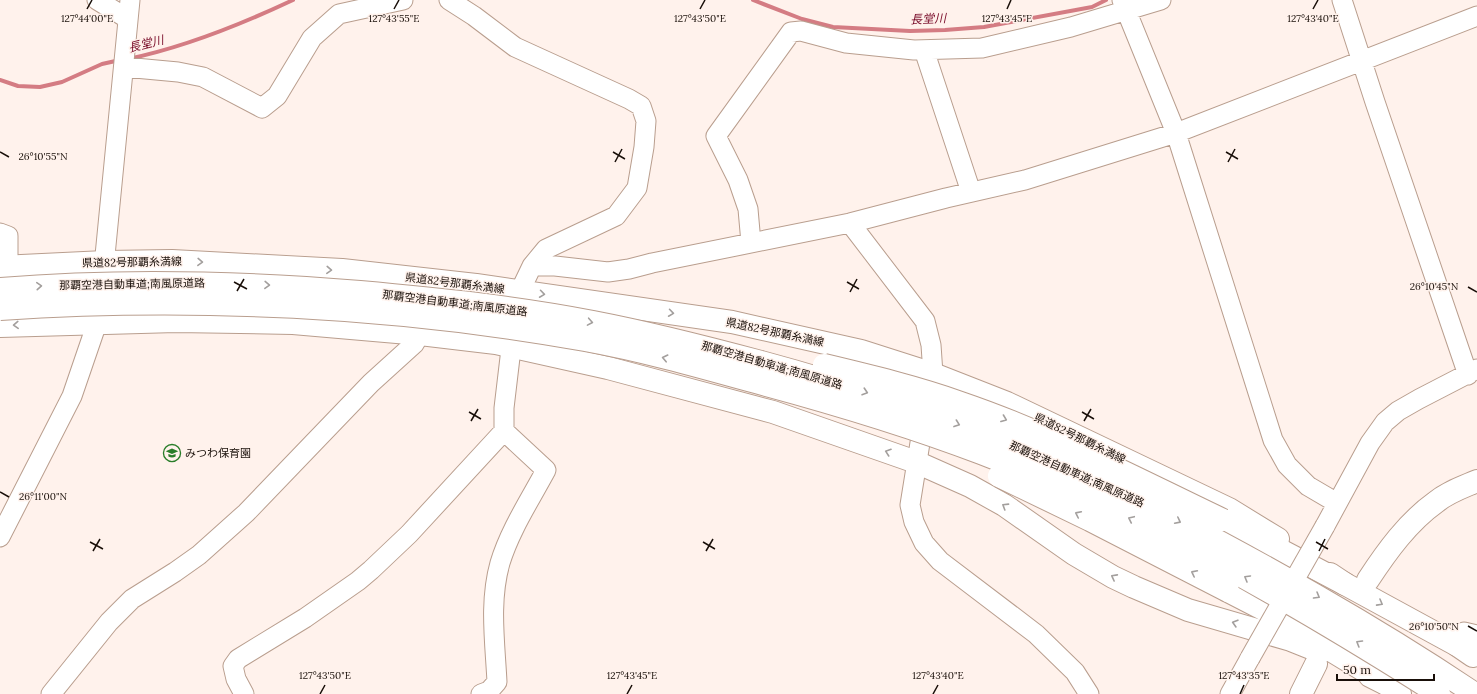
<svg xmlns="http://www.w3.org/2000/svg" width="1477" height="694" font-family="Lora,'Noto Sans JP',serif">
  <rect width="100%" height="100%" fill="#fff2ec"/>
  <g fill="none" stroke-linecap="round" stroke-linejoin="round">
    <!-- stream -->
    <path stroke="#d47c83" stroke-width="4" d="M753,0L802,19L833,27L910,31L945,30L984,27L1092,7L1106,0
      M128,59C186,47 240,25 293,0
      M0,80L18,86L40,87L62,82L102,64L120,60"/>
    <!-- minor casing -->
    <g stroke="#b99e8e" stroke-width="21">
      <path id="minor" d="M97,0L128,19
        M449,0L474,16L515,47L629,99L641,106L646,121L644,147L637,188L616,216L546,249L532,266L520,291L517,306
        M1122,0L1176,133L1273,440L1287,465L1308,486L1337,503
        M1342,0L1375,102L1468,375
        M924,50L971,192
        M124,67L178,72L203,77L262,108L277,96L312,38L339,14L403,0
        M850,223L925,321L931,345L933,374L930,388
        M0,233L8,236V266
        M751,243L748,209L738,180L716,136L791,32L801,31L846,43L914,50L982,48L1071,27L1161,0
        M532,266H555L608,272L629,269L652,263L850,223L946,198L1025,180L1176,133L1477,16
        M103,276L130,0
        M924,418L910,505L914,522L924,543L940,561L1036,634L1075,672L1089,694
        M1325,526L1370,443L1385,422L1398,411L1419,399L1477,369
        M0,537L72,396L97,323L99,310
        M1457,645L1464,632L1477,635
        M51,694L109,622L132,599L175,572L199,555L246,513L371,383L414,344L420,334
        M244,694L236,679L233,666L238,659L305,618L358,581L371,570L409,534L504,431V408L513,332
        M481,694L489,691L497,682C495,642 489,602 500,563C510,530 530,500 546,470L504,431
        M1230,694L1250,658"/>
    </g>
    <!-- major casing -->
    <g stroke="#b99e8e" stroke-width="24">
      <path id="major" d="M0,267L105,262L172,261L342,270L476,285L732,322L861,351L933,374L1007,403L1229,509L1278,539
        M0,326L176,321L293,323L420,334L496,343L608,368L773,412L916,462L970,486L1004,505L1074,554L1113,577L1134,587L1188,610L1291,640L1321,652
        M1330,574L1345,584L1457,645L1473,656
        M1368,580C1387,551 1408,522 1436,502C1448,492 1463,487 1477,481
        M1370,676L1388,685L1400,694
        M1301,694L1316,664"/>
    </g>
    <!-- highway casing -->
    <g stroke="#b99e8e" stroke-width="24">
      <path id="highway" d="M1223,520L1345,584
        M1228,591L1263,609L1388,685
        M1457,645L1477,655"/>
    </g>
    <!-- minor -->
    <use href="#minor" stroke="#fff" stroke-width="19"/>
    <!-- major -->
    <use href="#major" stroke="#fff" stroke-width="22"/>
    <!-- highway -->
    <use href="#highway" stroke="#fff" stroke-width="22"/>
    <!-- minor-bridge casing -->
    <g stroke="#b99e8e" stroke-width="21" stroke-linecap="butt">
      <path id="minor-bridge" d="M1250,658L1325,526"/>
    </g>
    <!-- highway-bridge casing -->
    <g stroke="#b99e8e" stroke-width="24" stroke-linecap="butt">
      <path id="highway-bridge" d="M0,289C120,279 240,282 360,292C438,299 516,307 593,322C650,333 705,347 761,362C894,398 1025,445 1150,506C1206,534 1261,564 1315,595C1369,626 1423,659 1475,694
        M0,309C193,296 395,306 585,340C640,350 694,365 748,380C827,401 905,424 981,453C1143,515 1294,602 1439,694
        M824,365C870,376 916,387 961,403C1052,434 1137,479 1223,520
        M999,476L1090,520L1228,591"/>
    </g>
    <!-- minor-bridge -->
    <use href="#minor-bridge" stroke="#fff" stroke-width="19"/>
    <!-- highway-bridge -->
    <use href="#highway-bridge" stroke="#fff" stroke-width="22"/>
  </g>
  <!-- one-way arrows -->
  <defs><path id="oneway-chevron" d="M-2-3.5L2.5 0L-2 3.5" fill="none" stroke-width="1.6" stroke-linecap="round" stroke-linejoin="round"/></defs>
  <g stroke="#a39f9d">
    <use href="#oneway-chevron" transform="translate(200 262) rotate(2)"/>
    <use href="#oneway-chevron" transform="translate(329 270) rotate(3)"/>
    <use href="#oneway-chevron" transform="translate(267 285) rotate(2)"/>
    <use href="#oneway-chevron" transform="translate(39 286) rotate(-4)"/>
    <use href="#oneway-chevron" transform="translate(542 294) rotate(8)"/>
    <use href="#oneway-chevron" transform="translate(671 313) rotate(8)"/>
    <use href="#oneway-chevron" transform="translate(590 322) rotate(10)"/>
    <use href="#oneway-chevron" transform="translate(16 325) rotate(177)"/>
    <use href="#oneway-chevron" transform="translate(665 358) rotate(-167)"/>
    <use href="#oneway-chevron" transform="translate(865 392) rotate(18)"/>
    <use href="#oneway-chevron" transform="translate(1004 419) rotate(21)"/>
    <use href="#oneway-chevron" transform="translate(957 424) rotate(20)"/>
    <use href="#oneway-chevron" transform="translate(888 452) rotate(-161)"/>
    <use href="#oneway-chevron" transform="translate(1005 506) rotate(-148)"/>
    <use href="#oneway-chevron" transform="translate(1078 514) rotate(-154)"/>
    <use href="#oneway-chevron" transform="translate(1131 519) rotate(-155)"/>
    <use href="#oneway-chevron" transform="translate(1178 521) rotate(27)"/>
    <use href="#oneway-chevron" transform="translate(1194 573) rotate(-153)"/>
    <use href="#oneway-chevron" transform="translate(1114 577) rotate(-152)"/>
    <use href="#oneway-chevron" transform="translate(1247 578) rotate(-150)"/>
    <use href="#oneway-chevron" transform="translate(1317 596) rotate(30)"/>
    <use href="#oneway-chevron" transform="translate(1380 603) rotate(29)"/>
    <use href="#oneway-chevron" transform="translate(1235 623) rotate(-164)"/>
    <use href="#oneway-chevron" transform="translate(1359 643) rotate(-149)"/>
  </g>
  <!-- ticks -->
  <path fill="none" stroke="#190f09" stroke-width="1.5" d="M87,9L92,0M394,9L399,0M700,9L705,0M1007,9L1011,0M1313,9L1318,0M0,152L9,157M613,152L625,159M1226,152L1238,159M615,162L622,149M1228,162L1235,149M234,282L247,289M847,282L859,289M1468,287L1477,292M237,291L244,279M850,292L857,279M469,412L481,419M1082,412L1094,419M471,421L478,409M1084,421L1091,409M0,492L9,497M90,542L103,549M703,542L715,549M1316,542L1328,549M93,551L100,539M706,551L713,539M1319,551L1325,539M1468,626L1477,631M320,694L325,685M627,694L632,685M933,694L938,685M1240,694L1244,685"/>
  <!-- icons -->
  <defs>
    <g id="school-ring" transform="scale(0.9)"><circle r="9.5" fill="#fff2ec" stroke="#297d29" stroke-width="1.5"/><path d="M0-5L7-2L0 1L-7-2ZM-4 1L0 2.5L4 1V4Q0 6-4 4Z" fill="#297d29"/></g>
  </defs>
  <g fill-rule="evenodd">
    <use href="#school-ring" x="172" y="453"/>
  </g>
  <g text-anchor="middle" stroke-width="3" stroke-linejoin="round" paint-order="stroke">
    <!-- street labels -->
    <g font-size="11" fill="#190f09" stroke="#fff2ec">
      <text transform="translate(132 262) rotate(-1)" y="4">県道82号那覇糸満線</text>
      <text transform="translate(455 283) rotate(7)" y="4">県道82号那覇糸満線</text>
      <text transform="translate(132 284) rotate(-1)" y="4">那覇空港自動車道;南風原道路</text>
      <text transform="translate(455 303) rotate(7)" y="4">那覇空港自動車道;南風原道路</text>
      <text transform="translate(775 332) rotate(12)" y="4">県道82号那覇糸満線</text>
      <text transform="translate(772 365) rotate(16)" y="4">那覇空港自動車道;南風原道路</text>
      <text transform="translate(1080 438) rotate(26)" y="4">県道82号那覇糸満線</text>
      <text transform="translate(1077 474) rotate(24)" y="4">那覇空港自動車道;南風原道路</text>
    </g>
    <!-- poi labels -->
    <g font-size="11" fill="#190f09" stroke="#fff2ec" text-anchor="start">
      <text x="185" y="457">みつわ保育園</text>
    </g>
    <!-- water labels -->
    <g font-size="12" font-style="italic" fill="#770826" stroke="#fff2ec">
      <text transform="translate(928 19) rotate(-2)" y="4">長堂川</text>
      <text transform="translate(146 44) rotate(-14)" y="4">長堂川</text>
    </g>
  </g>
  <g font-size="10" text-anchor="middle" fill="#190f09" stroke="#fff2ec" stroke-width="3" stroke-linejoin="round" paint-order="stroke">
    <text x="87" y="22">127°44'00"E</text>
    <text x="394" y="22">127°43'55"E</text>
    <text x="700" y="22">127°43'50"E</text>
    <text x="1007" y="22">127°43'45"E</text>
    <text x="1313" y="22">127°43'40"E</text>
    <text x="43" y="160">26°10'55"N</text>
    <text x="1434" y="290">26°10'45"N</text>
    <text x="43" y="500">26°11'00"N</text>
    <text x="1434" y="630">26°10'50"N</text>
    <text x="325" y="679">127°43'50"E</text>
    <text x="632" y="679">127°43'45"E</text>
    <text x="938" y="679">127°43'40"E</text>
    <text x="1244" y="679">127°43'35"E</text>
  </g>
  <!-- scale -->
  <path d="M1337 674v6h97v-6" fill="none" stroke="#190f09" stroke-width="2"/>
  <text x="1343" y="674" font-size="12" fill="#190f09" stroke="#fff2ec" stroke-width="3" paint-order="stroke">50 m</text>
</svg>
